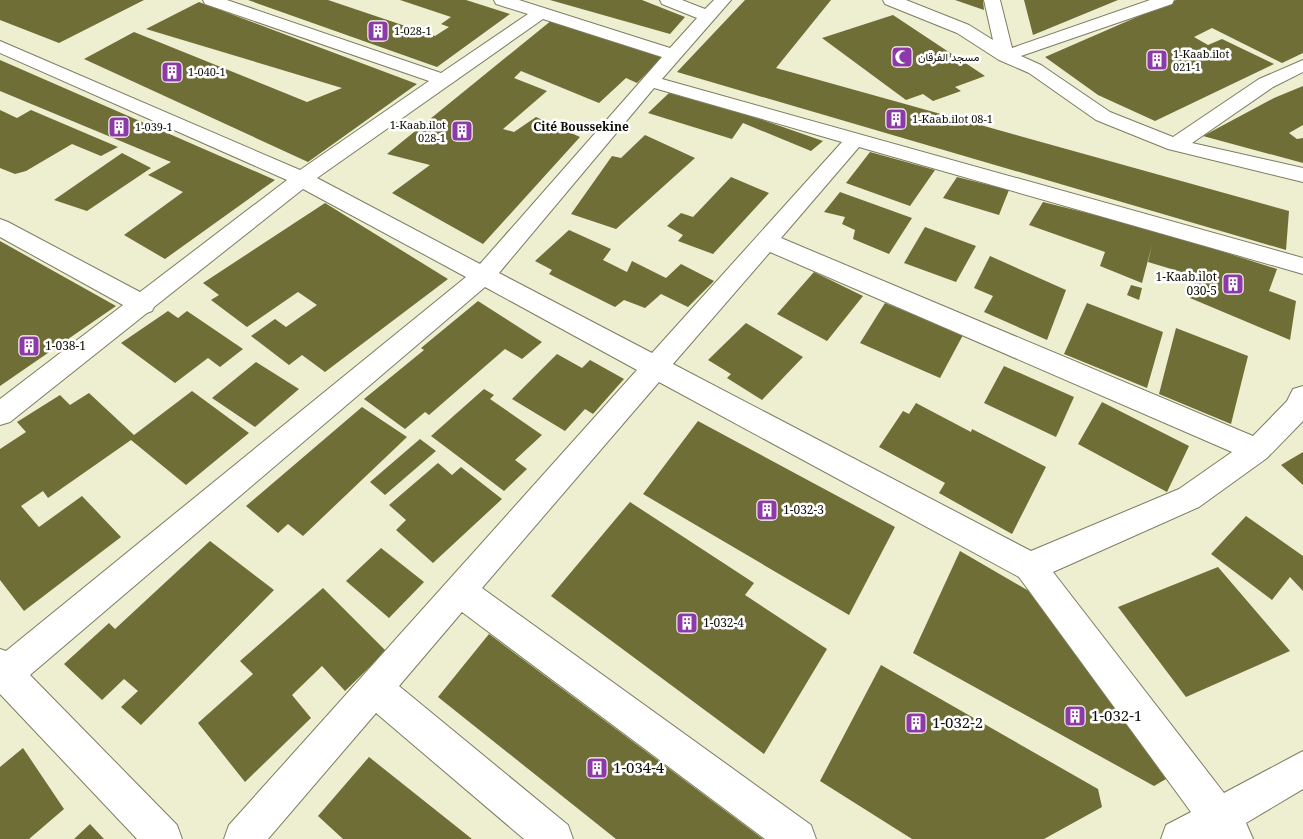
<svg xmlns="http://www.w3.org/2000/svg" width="1303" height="839" font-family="'Noto Serif',Vazirmatn,serif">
  <rect width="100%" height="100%" fill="#eeeed1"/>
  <!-- building -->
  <path fill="#6f6e36" d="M0,0H144L59,43L0,20Z
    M248,0H328L435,36L449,27L441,24L451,17L400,0H466L510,14L437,67Z
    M550,0H642L685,17L670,34Z
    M745,0H831L776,68L1289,211L1286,250L677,72Z
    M955,0H983L984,10Z
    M1024,0H1118L1033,35Z
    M1176,0H1303V53L1282,63L1212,28L1194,37L1208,45L1222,39L1274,64L1155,121L1098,95L1045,57Z
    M199,2L417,84L308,162L84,59L134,32L307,102L342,88L146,29Z
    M893,15L985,76L955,87L961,91L933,101L923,94L906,100L822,38Z
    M552,20L663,57L637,83L626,78L599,103L521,71L514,78L547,91L503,129L514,132L536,117L580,137L483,244L392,193L430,165L387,154Z
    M0,60L275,180L165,259L124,235L183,192L148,175L171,162L0,91Z
    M1303,86V125L1289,133L1297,139L1303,138V163L1203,136L1274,98Z
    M669,93L748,115L823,141L811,151L743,123L732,139L648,113Z
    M0,110L17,118L31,110L118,147L101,156L72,144L26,171L15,174L0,168Z
    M645,135L695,158L616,229L571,214L612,156L621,158Z
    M870,152L935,170L910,206L846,183Z
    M122,153L151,168L87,211L54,200Z
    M731,177L769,193L713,254L678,241L683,235L667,226L681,213L693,217Z
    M957,177L1009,190L999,215L943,198Z
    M840,192L912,218L889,254L853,239L855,230L842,224L845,217L824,212Z
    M1043,202L1155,230L1277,269L1269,291L1296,301L1290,340L1190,298L1198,277L1148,262L1152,245L1142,283L1100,266L1105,252L1029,225Z
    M325,203L448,279L325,372L302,355L289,365L251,336L275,319L286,327L317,305L298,292L247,327L211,300L219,295L203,283Z
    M925,227L976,246L956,282L904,263Z
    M569,230L611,249L603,260L627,272L632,261L666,278L681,264L714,281L688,307L661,294L645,308L624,300L615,307L549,274L552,270L535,261Z
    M0,241L116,306L0,386Z
    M990,256L1066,290L1047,340L984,312L993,296L974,288Z
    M814,272L863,296L827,341L777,314Z
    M1131,285L1142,288L1139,300L1127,295Z
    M478,301L542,342L522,359L505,349L429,415L425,412L405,429L364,399L424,350L421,348Z
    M885,303L963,335L940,378L860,343Z
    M1087,303L1163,332L1147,388L1064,354Z
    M168,311L178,318L187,311L243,349L220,367L208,358L175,383L121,343Z
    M746,323L803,357L762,400L727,378L731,374L708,360Z
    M1176,328L1248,356L1231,424L1159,394Z
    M557,354L582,368L590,360L624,379L593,414L585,409L565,431L512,399Z
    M256,362L299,389L255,427L212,398Z
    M1004,366L1074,397L1056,437L984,403Z
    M484,389L494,395L490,399L542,435L515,460L527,469L504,491L431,436Z
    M192,391L249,433L186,485L131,440L48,498L43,491L21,506L39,527L82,496L121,537L24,611L0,580V449L26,432L17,422L60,395L70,405L89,393L134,435Z
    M1102,402L1189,446L1167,492L1078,444Z
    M916,403L971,432L972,429L1046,467L1012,534L939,493L945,483L879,447L903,411L909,414Z
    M362,407L407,437L303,536L288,524L278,533L246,506Z
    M698,421L895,527L849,615L643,494Z
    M420,439L436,451L385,495L370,482Z
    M1303,452V485L1281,465Z
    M438,463L452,475L461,467L502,499L433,563L396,530L406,520L389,505Z
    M630,502L754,583L745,595L827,649L764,754L551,596Z
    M1246,516L1303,556V591L1290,577L1272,600L1211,554Z
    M210,541L274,590L141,725L121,707L138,691L124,679L102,700L64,664L109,623L115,629Z
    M381,548L424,582L389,618L346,581Z
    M960,551L1046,601L1166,779L1154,786L913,653Z
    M1218,567L1290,651L1186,697L1118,607Z
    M323,588L386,651L345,691L322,666L292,695L311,718L245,782L198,723L253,674L240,661Z
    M489,634L763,839H616L438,697Z
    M881,665L1098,789L1102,807L1044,839H912L820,781Z
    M23,748L64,809L29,839H0V767Z
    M369,757L472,839H343L318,816Z
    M90,824L104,839H74Z"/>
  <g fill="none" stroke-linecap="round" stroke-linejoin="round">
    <!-- minor casing -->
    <g stroke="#7c7c61" stroke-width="2">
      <path id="minor" d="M203,0H227L441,73L528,14L496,4L494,0H519L670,48L697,18L662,4L660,0H682L705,9L714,0H731L662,79L1303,258V274L859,147L781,238L1253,436L1287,401L1293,389L1303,386V421L1267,458L1199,507L1053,572L1224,793L1303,751V789L1246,823L1253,839H1161L1166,825L1191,812L1019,577L659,382L482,588L811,825L816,839H765L462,612L399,686L568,825L573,839H524L376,713L268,839H224L229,825L637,370L485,287L30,675L177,825L182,839H137L0,694V649L6,651L466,277L303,189L154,307L152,311L147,313L10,422L0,425V399L123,305L0,237V219L8,222L140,292L287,180L0,53V41L300,170L429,81L205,4ZM543,19L662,57L480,264L317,178ZM654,88L842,142L652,353L499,273ZM770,252L1232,452L1179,489L1031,551L673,364Z
        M883,0H906L969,25L993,40L984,0H1000L1012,48L1150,0H1174L1172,4L1021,56L1041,65L1110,112L1173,137L1259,79L1303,60V72L1273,87L1192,143L1303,168V182L1168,149L1096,120L1029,73L999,60L957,33L885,4Z"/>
    </g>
    <!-- minor -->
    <use href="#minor" fill="#fff" fill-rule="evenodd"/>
  </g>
  <!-- icons -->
  <defs>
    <g id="building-square" transform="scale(1.125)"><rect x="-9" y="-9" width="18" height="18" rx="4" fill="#8d39a7" stroke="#fff"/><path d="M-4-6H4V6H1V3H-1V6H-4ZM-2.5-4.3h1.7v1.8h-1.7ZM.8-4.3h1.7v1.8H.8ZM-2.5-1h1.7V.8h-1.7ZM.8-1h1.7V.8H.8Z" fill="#fff"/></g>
    <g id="mosque-square" transform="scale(1.125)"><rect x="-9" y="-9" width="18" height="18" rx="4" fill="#8d39a7" stroke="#fff"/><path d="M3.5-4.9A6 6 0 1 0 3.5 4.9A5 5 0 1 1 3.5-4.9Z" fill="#fff"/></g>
  </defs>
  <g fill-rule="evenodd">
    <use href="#building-square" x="378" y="31"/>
    <use href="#mosque-square" x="902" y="57"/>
    <use href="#building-square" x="1157" y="60"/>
    <use href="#building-square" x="172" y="72"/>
    <use href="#building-square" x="896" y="119"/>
    <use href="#building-square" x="119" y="127"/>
    <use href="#building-square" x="462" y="131"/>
    <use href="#building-square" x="1233" y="284"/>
    <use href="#building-square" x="29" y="346"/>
    <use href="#building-square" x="767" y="510"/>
    <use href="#building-square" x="687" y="623"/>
    <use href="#building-square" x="1075" y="716"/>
    <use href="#building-square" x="916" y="723"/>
    <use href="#building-square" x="597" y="768"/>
  </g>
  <g text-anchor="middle" stroke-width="5" stroke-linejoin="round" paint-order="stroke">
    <!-- far-poi labels -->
    <g font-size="11" fill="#0e0e05" stroke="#fff" text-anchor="start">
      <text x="394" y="35">1-028-1</text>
      <text x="1173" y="58">1-Kaab.ilot<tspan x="1173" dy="13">021-1</tspan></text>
      <text x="918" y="61">مسجد الفرقان</text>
      <text x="188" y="76">1-040-1</text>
      <text x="912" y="123">1-Kaab.ilot 08-1</text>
      <text x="446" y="129" text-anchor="end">1-Kaab.ilot<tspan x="446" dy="13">028-1</tspan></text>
      <text x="135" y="131">1-039-1</text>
    </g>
    <!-- far-quarter labels -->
    <g font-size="12" font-weight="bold" fill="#0e0e05" stroke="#fff">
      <text x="581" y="131">Cité Boussekine</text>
    </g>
    <!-- poi labels -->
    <g font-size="12" fill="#0e0e05" stroke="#fff" text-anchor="start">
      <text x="1217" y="281" text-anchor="end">1-Kaab.ilot<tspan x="1217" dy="14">030-5</tspan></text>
      <text x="45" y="350">1-038-1</text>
      <text x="783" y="514">1-032-3</text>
      <text x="703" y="627">1-032-4</text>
    </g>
    <!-- near-poi labels -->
    <g font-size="15" fill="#0e0e05" stroke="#fff" text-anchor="start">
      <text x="1091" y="721">1-032-1</text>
      <text x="932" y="728">1-032-2</text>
      <text x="613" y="773">1-034-4</text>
    </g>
  </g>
</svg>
